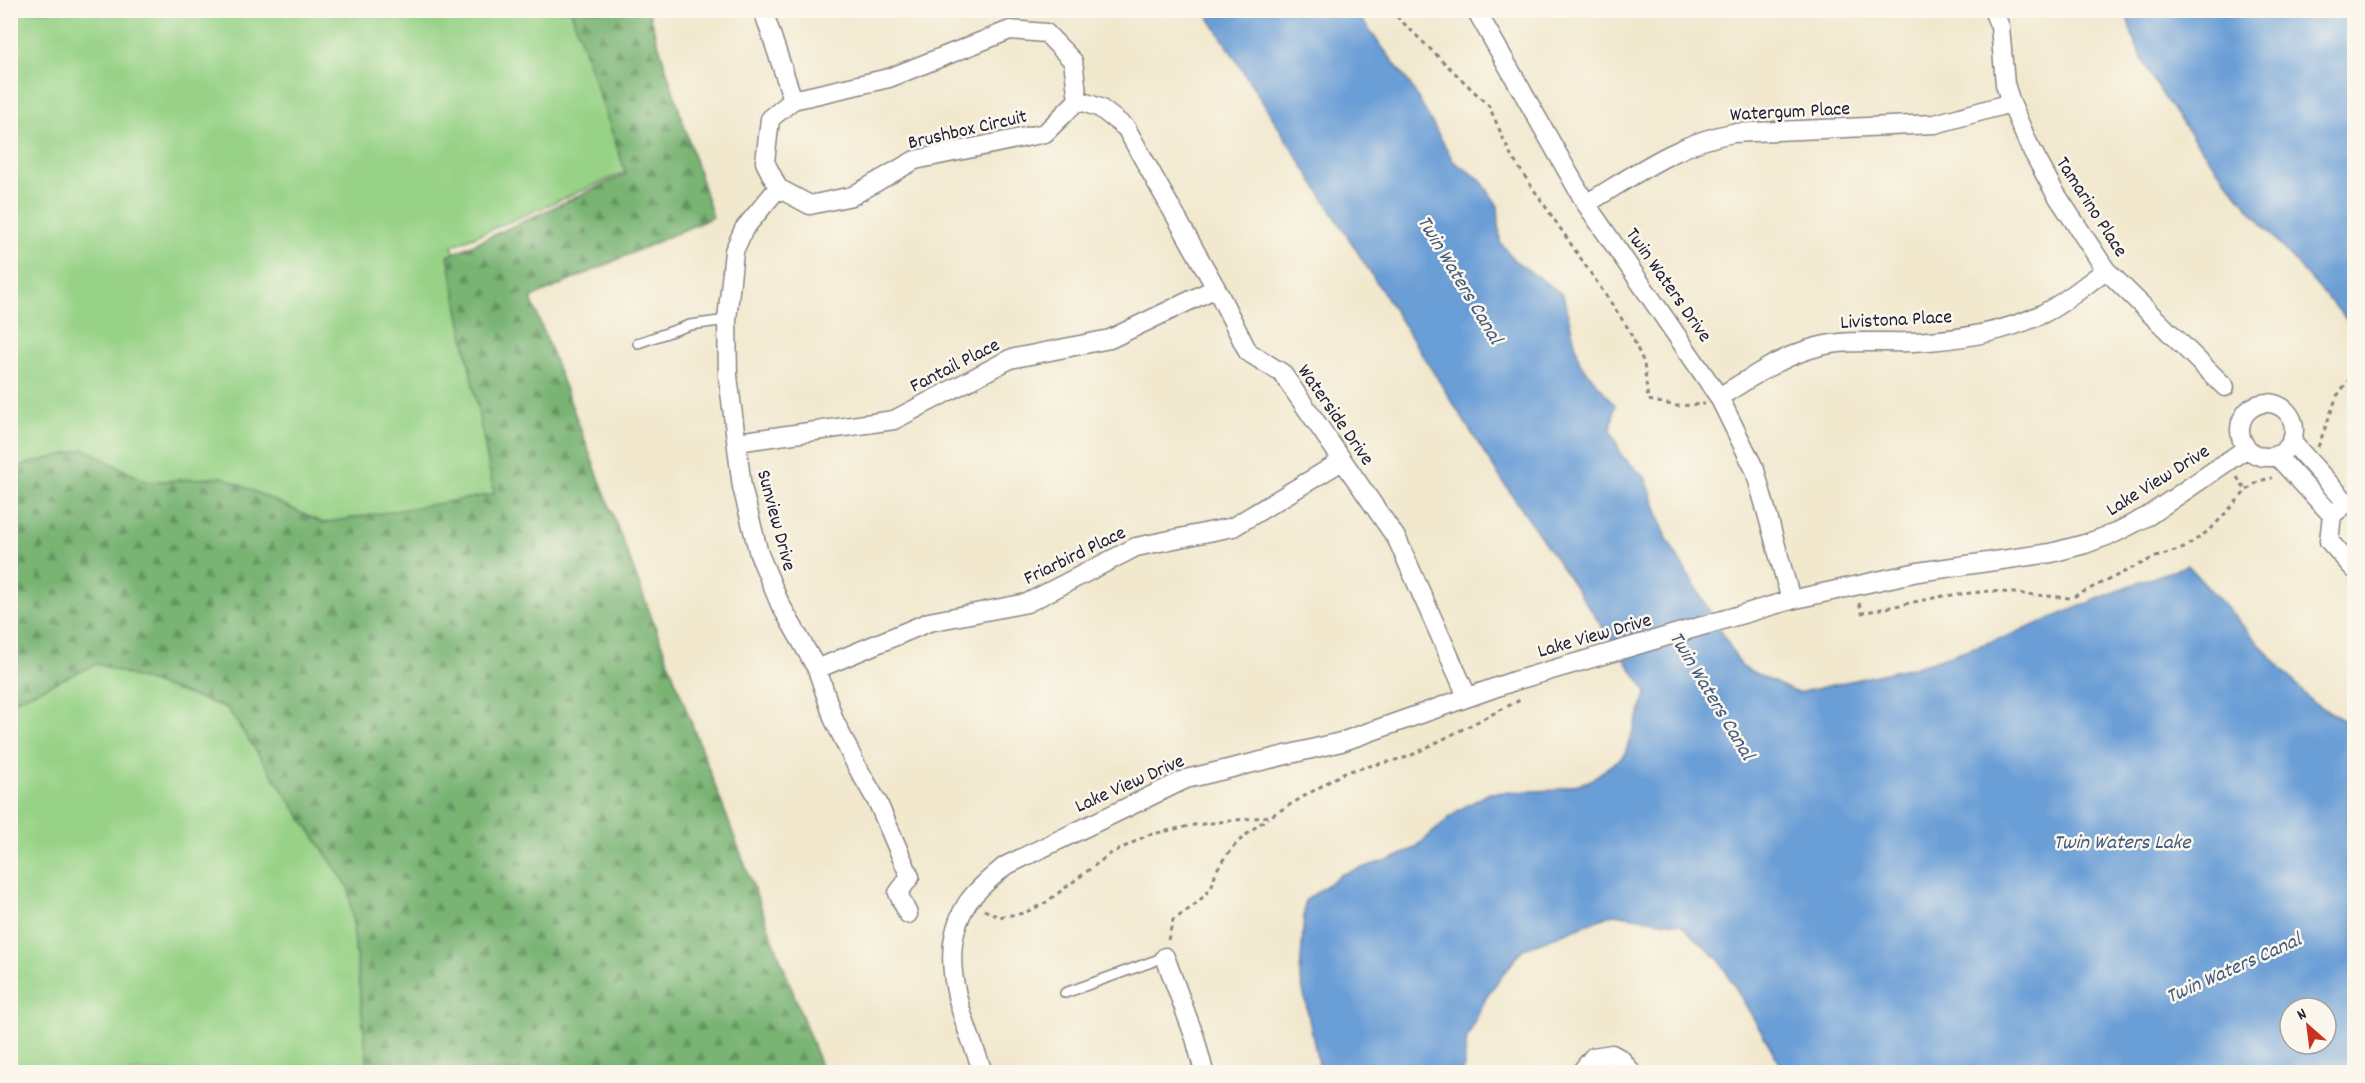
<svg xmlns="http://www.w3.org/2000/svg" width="2365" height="1083" font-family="Dekko,sans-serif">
  <defs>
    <pattern id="forest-firs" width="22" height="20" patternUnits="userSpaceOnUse" patternTransform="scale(1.5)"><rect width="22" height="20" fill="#79b473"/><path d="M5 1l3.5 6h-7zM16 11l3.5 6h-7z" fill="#639260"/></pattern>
  </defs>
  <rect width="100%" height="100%" fill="#fbf7ec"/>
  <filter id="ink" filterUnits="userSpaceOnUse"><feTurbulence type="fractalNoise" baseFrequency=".0167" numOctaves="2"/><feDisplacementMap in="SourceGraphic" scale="12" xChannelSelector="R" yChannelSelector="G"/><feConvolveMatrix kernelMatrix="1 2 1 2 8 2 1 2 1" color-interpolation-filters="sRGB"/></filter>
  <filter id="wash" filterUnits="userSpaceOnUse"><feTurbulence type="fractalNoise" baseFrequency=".008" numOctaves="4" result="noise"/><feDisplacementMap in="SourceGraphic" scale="24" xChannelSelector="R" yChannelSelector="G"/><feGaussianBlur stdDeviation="1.35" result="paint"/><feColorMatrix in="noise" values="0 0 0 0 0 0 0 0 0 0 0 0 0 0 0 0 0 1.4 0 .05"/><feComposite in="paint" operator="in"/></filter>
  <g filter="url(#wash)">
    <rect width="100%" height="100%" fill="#f1e8ce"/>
    <!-- grass -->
    <path fill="#97d286" stroke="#5c7a60" stroke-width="1.5" d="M10,11H589L642,165L452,246L746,1072H11Z"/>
    <!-- forest -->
    <path fill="url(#forest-firs)" stroke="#4e6b57" stroke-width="1.5" d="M571,11H648L713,217L531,298L822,1069L812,1072H372L367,1062L349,888L227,708L97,664L11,702V468L85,449L147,482L223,477L323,523L494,494L448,256L626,174Z"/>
    <!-- water -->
    <path fill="#6a9ed6" stroke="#466088" stroke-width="1.5" fill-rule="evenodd" d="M1205,11H1355L1410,84L1454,162L1480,179L1498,206L1500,242L1514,260L1563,295L1580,363L1615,405L1611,430L1622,456L1646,479L1667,539L1742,667L1797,693L1921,665L2008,636L2129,586L2188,565L2313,703L2354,726V1072H1785L1719,960L1680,924L1614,914L1523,949L1488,994L1467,1038L1463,1072H1320L1300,975L1305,901L1342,874L1397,857L1415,848L1457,811L1489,793L1555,790L1589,781L1624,756L1647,692L1499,476ZM2290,1008H2326V1044H2290Z
      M2126,11H2354V327C2303,272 2257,220 2211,161C2177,118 2136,65 2126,11Z"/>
  </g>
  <g filter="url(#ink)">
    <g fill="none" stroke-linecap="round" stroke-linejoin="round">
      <!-- lane casing -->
      <g stroke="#8a8584" stroke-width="12">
        <path id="lane" d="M638,343L690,325L727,320
          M1065,993L1165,957"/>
      </g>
      <!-- street casing -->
      <g stroke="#8a8584" stroke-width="21">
        <path id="street" d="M763,10L793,100
          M1476,10L1586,204L1719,397L1755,470L1791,600
          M1993,10L2000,27L2005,84L2011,103L2028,143L2054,191L2106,270L2225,387
          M1010,30L1046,33L1073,61L1078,100L1045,133L915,160L852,196L810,205L778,188L765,162L770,119L793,100L889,78Z
          M1078,100L1100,108L1126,128L1216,288L1248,352L1282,373L1397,539L1467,696
          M778,188L744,229L734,251L727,320L728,376L742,487L759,554L780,604L817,669L834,720L856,765L878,803L910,877L898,893L908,914
          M1586,204C1633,176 1679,142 1733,133L1935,124L2011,103
          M1719,397C1751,378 1781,356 1817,347C1847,339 1881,343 1913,342C1955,340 2003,333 2042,314C2065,303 2085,285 2106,270
          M2240 430a27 27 0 1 1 54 0a27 27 0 1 1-54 0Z
          M2291,441L2347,503
          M737,442L894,420L1010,359L1110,339L1216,288
          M2276,455L2332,515
          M2354,502L2347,503L2332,515L2329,541L2354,569
          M817,669L929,622L1027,603L1136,547L1233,527L1342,461
          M1165,957L1195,1038L1204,1072
          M983,1072C964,1019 933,956 968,902C978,888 992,877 1005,866L1186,779L1341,742L1514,681L1791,600L1918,572L2051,553L2085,544L2115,533L2148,516L2247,448
          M1581,1072L1593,1057L1612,1054L1621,1059L1631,1072"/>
      </g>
      <!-- path -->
      <path stroke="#8a8584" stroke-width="3" stroke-dasharray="4.5 4.5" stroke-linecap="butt" d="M1390,10L1489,106L1511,156L1628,328L1644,363L1648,400L1677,406L1705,404
        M2318,447L2337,396L2354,373
        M2237,477L2246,491L2259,481L2272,478
        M1859,603L1862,613L1943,596L1990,591L2071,598L2153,558L2184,548L2211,529L2246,491
        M984,910L999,917L1024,913L1045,903L1110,854L1148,835L1194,825L1271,816L1345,772L1408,757L1520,700L1519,697
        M1168,940L1173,920C1187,911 1200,902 1210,889C1214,883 1214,874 1218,868C1231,846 1248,832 1268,818"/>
      <!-- lane -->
      <use href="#lane" stroke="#fff" stroke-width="9"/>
      <!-- street -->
      <use href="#street" stroke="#fff" stroke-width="18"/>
    </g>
  </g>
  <g text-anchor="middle" stroke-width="5" stroke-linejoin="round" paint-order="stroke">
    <!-- street labels -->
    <g font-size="20" fill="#22223b" stroke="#fbf7ec">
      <text transform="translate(1790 110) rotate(-3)" y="7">Watergum Place</text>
      <text transform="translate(967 128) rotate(-13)" y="7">Brushbox Circuit</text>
      <text transform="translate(2093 206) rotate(57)" y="7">Tamarino Place</text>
      <text transform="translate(1670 284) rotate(55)" y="7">Twin Waters Drive</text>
      <text transform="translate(1896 318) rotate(-3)" y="7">Livistona Place</text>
      <text transform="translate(954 364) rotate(-27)" y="7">Fantail Place</text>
      <text transform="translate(1337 414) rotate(55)" y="7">Waterside Drive</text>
      <text transform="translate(2157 479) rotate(-32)" y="7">Lake View Drive</text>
      <text transform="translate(778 520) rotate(75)" y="7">Sunview Drive</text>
      <text transform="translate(1074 554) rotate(-26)" y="7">Friarbird Place</text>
      <text transform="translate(1594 634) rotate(-16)" y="7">Lake View Drive</text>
      <text transform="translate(1129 782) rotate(-24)" y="7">Lake View Drive</text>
    </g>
    <!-- water labels -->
    <g font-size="21" font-style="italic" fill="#425a81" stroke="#fbf7ec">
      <text transform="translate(1461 279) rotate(59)" y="7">Twin Waters Canal</text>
      <text transform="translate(1713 695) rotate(59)" y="7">Twin Waters Canal</text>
      <text x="2122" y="848">Twin Waters Lake</text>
      <text transform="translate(2233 967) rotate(-24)" y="7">Twin Waters Canal</text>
    </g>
  </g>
  <!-- margin -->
  <rect width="2365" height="1083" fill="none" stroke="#fbf7ec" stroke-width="36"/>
  <!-- north arrow -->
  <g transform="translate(2308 1026) rotate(332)"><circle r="28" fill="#fbf7ec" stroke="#a4a2a5" stroke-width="1.5"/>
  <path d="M0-4.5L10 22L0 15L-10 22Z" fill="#c8321e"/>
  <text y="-9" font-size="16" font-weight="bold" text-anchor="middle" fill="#22223b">N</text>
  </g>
</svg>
